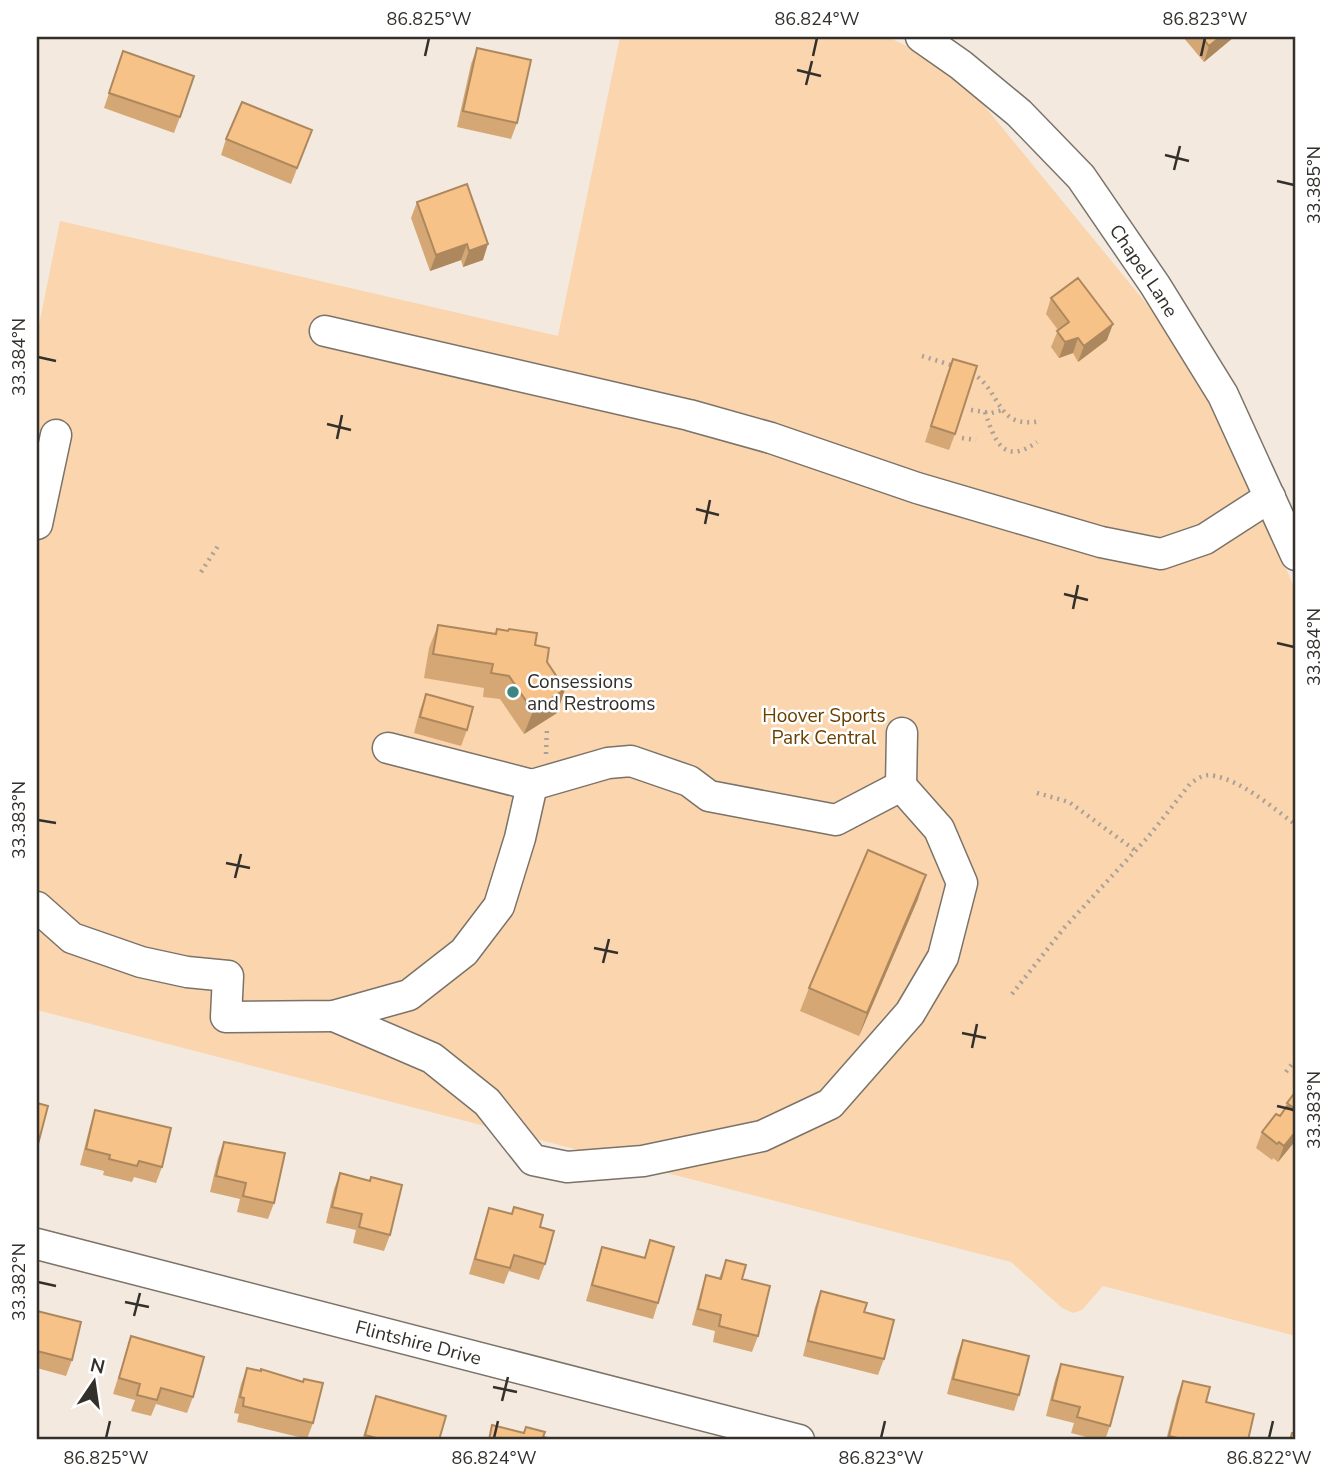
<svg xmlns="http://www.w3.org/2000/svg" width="1333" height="1477" font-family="'Nunito Sans',sans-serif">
  <rect width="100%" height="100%" fill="#f3e9de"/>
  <!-- green -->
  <path fill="#fad5ad" d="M620,37H888L955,70L1204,374L1296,592V1336L1103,1286L1082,1310L1073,1313L1062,1308L1011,1262L37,1010V335L60,221L558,336Z"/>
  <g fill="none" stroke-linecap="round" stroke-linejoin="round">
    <!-- minor casing -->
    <g stroke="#7b7268" stroke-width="33">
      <g id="minor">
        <path id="s1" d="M921,37L961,65L1019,113L1081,177L1155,285L1223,395L1296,555"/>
        <path d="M325,331L689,415L771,438L917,488L1019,518L1101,542L1161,554L1205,539L1270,497"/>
        <path d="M37,524L56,435"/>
        <path d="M901,786L902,733"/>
        <path d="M37,907L72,938L141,962L187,972L228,976L226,1017L334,1016L409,995L464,952L499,906L520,838L532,785L388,748"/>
        <path d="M334,1016L432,1058L487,1102L533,1160L567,1167L643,1161L762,1136L830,1104L910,1013L943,957L962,883L939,829L901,786L836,820L709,796L689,781L631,761L608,763L532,785"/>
        <path id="s2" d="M37,1244L799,1440"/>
      </g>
    </g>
    <!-- path -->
    <path stroke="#a9a199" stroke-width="4.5" stroke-dasharray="2 5" stroke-linecap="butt" d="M922,356L954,366
      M972,373C1003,392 995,430 1041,421
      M971,410L991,413L1003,410
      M985,412C995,441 1003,466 1037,442
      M962,438L976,440
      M201,572L218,546
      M546,754L547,727
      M1037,793L1069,802L1136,851
      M1012,994L1064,928L1148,837L1190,784C1198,778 1205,773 1215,776C1244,782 1273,808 1296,825
      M1286,1072L1296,1059"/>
    <!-- minor -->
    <use href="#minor" stroke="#fff" stroke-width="30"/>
  </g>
  <!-- wall -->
  <path fill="#d4a774" d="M1183,37H1234L1204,62Z
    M477,48L517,123L511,139L457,127L471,64Z
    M123,51L180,117L174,133L104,108Z
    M226,139L306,146L291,184L221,155Z
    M467,184L483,260L463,267L461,260L430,271L411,218L417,202Z
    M1296,236V253L1293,246Z
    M1051,298L1107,340L1078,362L1073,353L1059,358L1051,347L1058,330L1046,314Z
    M947,374L955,434L949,450L925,442Z
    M438,625L495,634L497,629L535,645L565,689L557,713L524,734L500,699L483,697L484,688L424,678L429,648Z
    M426,694L467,730L461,746L414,733L420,710Z
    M918,899L859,1036L800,1011L809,988Z
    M1296,1091V1140L1278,1162L1273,1158L1272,1160L1256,1148L1262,1132L1280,1116Z
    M95,1110L162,1167L156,1183L134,1177L132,1182L103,1175L104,1171L80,1165L90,1126Z
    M224,1142L274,1203L268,1219L237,1212L240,1199L210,1192L218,1158Z
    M340,1173L390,1235L384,1251L353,1243L356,1230L326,1223L334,1189Z
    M489,1208L540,1227L545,1264L539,1280L509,1271L504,1284L469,1274L484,1224Z
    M650,1240L658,1303L653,1319L586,1301L597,1263L602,1247L644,1258Z
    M726,1260L742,1279L758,1336L752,1352L713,1342L715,1331L692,1325L701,1291L706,1275L719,1278Z
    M821,1291L864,1312L884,1359L878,1375L803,1356L815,1307Z
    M37,1311L72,1360L66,1376L37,1368Z
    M131,1336L193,1397L187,1413L156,1404L151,1416L131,1411L135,1400L113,1394Z
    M963,1340L1019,1395L1014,1411L947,1394L957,1356Z
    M1061,1364L1110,1426L1105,1440H1098L1071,1433L1074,1423L1046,1416L1055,1380Z
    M247,1368L313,1423L307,1439L237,1422L239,1414L234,1413L241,1384Z
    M1183,1381L1206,1402L1248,1440H1166L1177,1397Z
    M376,1396L439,1440H362Z"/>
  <!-- shaded-wall -->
  <path fill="#ad885e" d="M1220,37H1234L1204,62L1209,46Z
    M467,244L461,260L430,271L436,255Z
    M488,244L483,260L463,267L469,251Z
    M1113,324L1107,340L1078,362L1084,346Z
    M1078,338L1073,353L1059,358L1065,342Z
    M565,689L557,713L524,734L533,711Z
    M926,875L918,899L859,1036L867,1013Z
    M1296,1131V1140L1278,1162L1284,1146Z"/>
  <!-- building -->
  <path fill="#f7c287" stroke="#ad885e" stroke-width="2" d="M1202,37H1220L1209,46Z
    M477,48L531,60L517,123L463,111Z
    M123,51L194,76L180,117L109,93Z
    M242,102L312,130L297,168L226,139Z
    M467,184L488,244L469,251L467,244L436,255L417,202Z
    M1078,278L1113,324L1084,346L1078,338L1065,342L1057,331L1069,322L1051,298Z
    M953,359L977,366L955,434L931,426Z
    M438,625L496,634L497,629L508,631L509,629L537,633L535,645L549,648L547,662L565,689L533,711L509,676L491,673L493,664L433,654Z
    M426,694L473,707L467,730L420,717Z
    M868,850L926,875L867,1013L809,988Z
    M1296,1091V1110L1287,1103Z
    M37,1103L48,1106L38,1144H37Z
    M1287,1106L1296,1113V1131L1284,1146L1279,1142L1277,1144L1262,1132L1276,1114L1280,1116Z
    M95,1110L171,1128L162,1167L139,1161L137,1166L109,1159L110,1155L86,1149Z
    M224,1142L285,1153L274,1203L243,1196L246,1183L216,1176Z
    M340,1173L370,1181L371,1177L402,1185L390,1235L359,1227L362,1214L332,1207Z
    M514,1207L543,1215L540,1227L554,1231L545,1264L514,1255L510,1268L475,1259L489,1208L512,1214Z
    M650,1240L674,1247L658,1303L592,1285L602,1247L645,1258Z
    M726,1260L746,1265L742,1279L770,1286L758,1336L719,1326L721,1315L698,1309L706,1275L721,1279Z
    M821,1291L867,1303L864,1312L894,1320L884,1359L808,1341Z
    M37,1311L81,1322L72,1360L37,1351Z
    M131,1336L204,1357L193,1397L161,1388L157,1400L137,1395L140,1384L119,1378Z
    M963,1340L1029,1356L1019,1395L953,1379Z
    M1061,1364L1123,1377L1110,1426L1077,1417L1080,1407L1052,1400Z
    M247,1368L261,1371V1369L303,1382L304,1379L323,1383L313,1423L243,1406L244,1398L240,1397Z
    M1183,1381L1210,1387L1206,1402L1254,1414L1248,1440H1186L1169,1436Z
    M376,1396L446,1416L439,1440H384L365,1435Z
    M492,1425L524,1433L526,1427L545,1432L543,1437L557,1440H489Z
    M1292,1433L1296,1434V1440H1290Z"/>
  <!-- ticks -->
  <path fill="none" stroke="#332f2b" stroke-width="2.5" d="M425,56L429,38M813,56L817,38M1201,56L1205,38M797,70L821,76M806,85L812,61M1165,155L1189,161M1174,170L1180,146M1277,181L1294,185M38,357L56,361M327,424L351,430M337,439L342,415M696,509L719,515M705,524L710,500M1064,594L1088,600M1073,609L1078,585M1277,643L1294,647M38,820L56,823M226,863L250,868M235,878L241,854M594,948L618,953M603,963L609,939M962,1033L986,1038M972,1048L977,1024M1277,1106L1294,1110M38,1282L56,1286M125,1302L149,1307M134,1316L140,1293M493,1387L517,1392M502,1401L508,1377M106,1438L110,1421M494,1438L498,1421M881,1438L885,1421M1269,1438L1273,1421"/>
  <!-- markers -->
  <circle fill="#3d8583" stroke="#fff" stroke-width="2.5" cx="513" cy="692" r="7"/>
  <g text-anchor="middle" stroke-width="5" stroke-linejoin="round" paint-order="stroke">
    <!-- street labels -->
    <g font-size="19" fill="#332f2b" stroke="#fff">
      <text dy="7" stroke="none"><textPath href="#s1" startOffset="326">Chapel Lane</textPath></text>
      <text dy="7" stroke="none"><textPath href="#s2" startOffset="394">Flintshire Drive</textPath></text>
    </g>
    <!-- poi labels -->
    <g font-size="19" fill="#332f2b" stroke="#fff" text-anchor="start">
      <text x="527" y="688">Consessions<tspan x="527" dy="22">and Restrooms</tspan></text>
    </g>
    <!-- park labels -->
    <g font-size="19" fill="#6a4000" stroke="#fff">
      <text x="824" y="722">Hoover Sports<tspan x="824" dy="22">Park Central</tspan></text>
    </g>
  </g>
  <!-- border -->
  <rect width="1333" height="1477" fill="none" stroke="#ffffff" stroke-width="77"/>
  <!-- north arrow -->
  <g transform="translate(94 1382) rotate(13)" stroke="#ffffff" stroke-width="5" paint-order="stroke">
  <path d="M0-5L12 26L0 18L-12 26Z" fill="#332f2b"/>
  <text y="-10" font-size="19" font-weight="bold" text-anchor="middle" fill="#332f2b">N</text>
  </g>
  <rect x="38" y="38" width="1256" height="1400" fill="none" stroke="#332f2b" stroke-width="2.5"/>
  <g font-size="18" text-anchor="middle" fill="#332f2b">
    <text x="429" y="25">86.825°W</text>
    <text x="817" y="25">86.824°W</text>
    <text x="1205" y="25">86.823°W</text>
    <text transform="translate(1314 185) rotate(-90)" y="6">33.385°N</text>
    <text transform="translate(19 357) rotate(-90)" y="6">33.384°N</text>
    <text transform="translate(1314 647) rotate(-90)" y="6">33.384°N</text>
    <text transform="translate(19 820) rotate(-90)" y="6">33.383°N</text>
    <text transform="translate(1314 1110) rotate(-90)" y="6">33.383°N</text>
    <text transform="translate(19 1282) rotate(-90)" y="6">33.382°N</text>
    <text x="106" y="1464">86.825°W</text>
    <text x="494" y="1464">86.824°W</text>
    <text x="881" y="1464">86.823°W</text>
    <text x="1269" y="1464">86.822°W</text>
  </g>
</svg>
